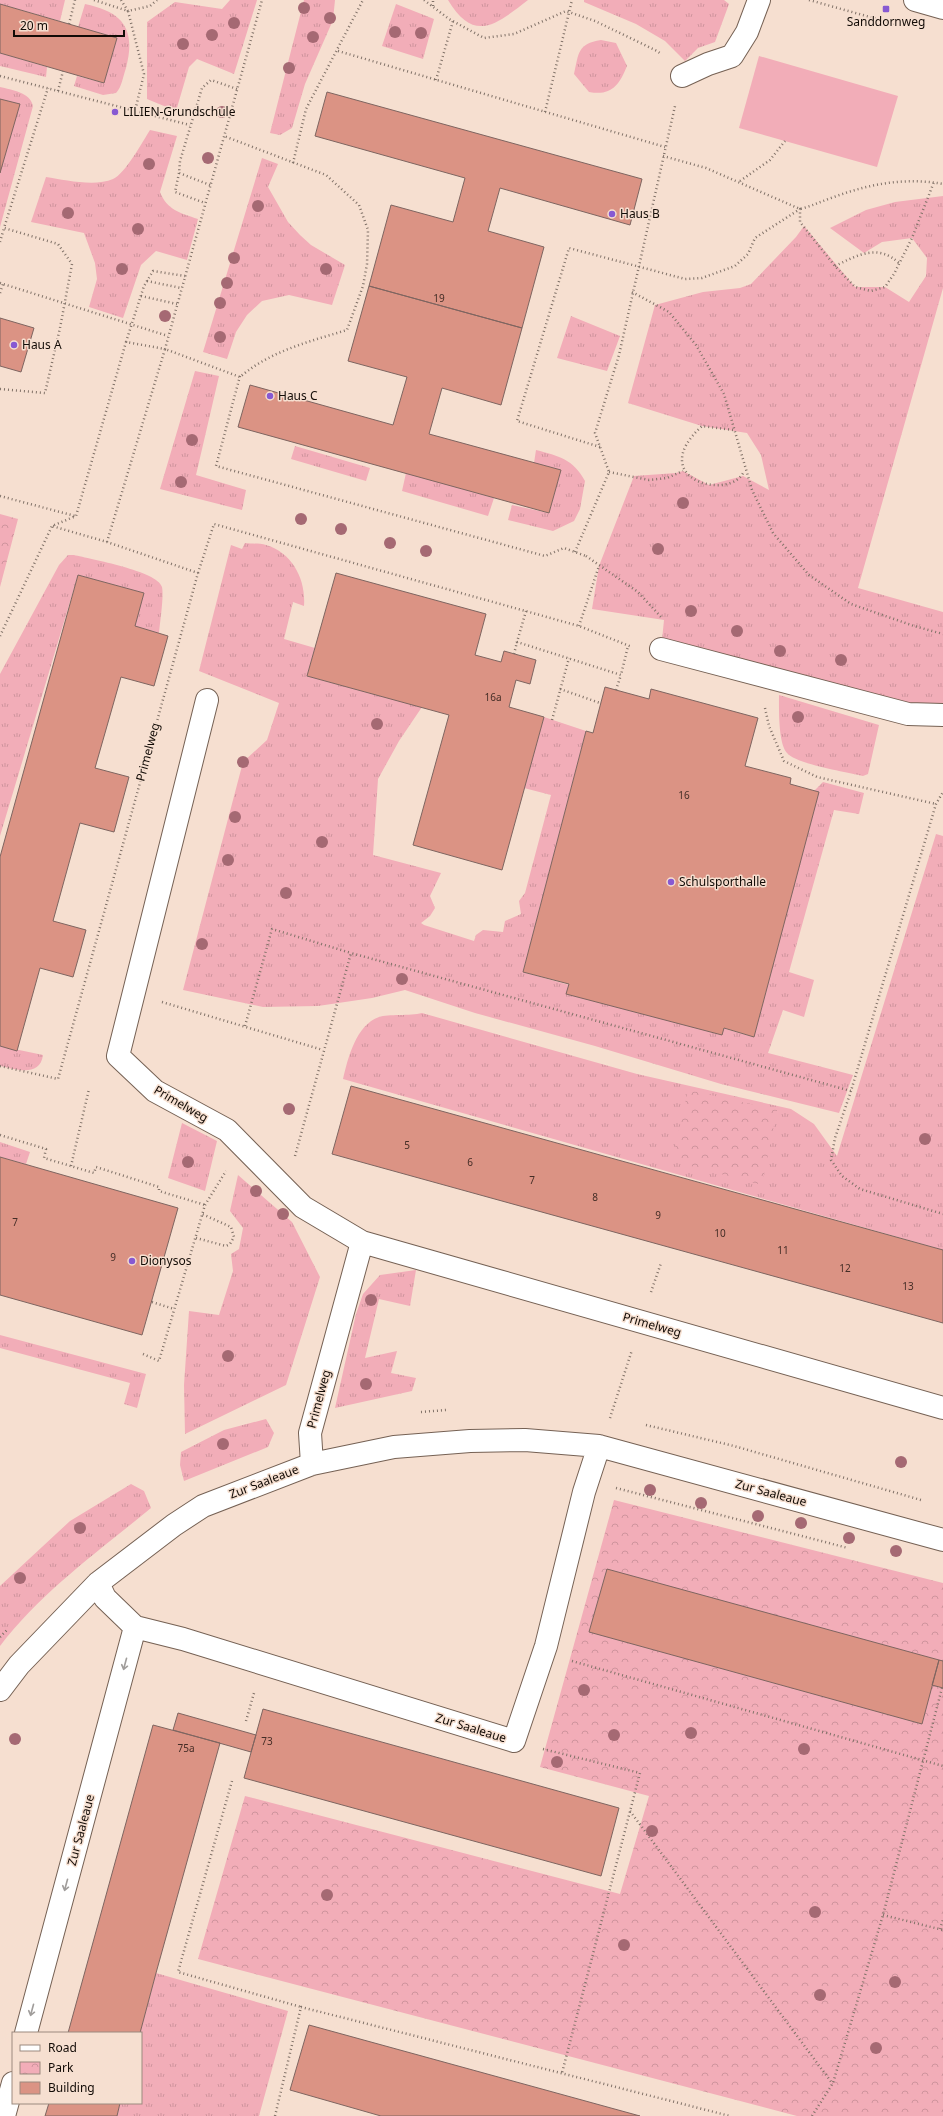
<svg xmlns="http://www.w3.org/2000/svg" width="943" height="2116" font-family="'Noto Sans',sans-serif">
  <defs>
    <pattern id="grass-tufts" width="24" height="20" patternUnits="userSpaceOnUse"><rect width="24" height="20" fill="#f2adb8"/><path d="M3 7l-1-3M5 7V3M7 7l1-3M15 17l-1-3M17 17v-4M19 17l1-3" fill="none" stroke="#ce949d"/></pattern>
    <pattern id="park-crowns" width="20" height="18" patternUnits="userSpaceOnUse"><rect width="20" height="18" fill="#f2adb8"/><path d="M2 6a3 3 0 1 1 6 0M12 15a3 3 0 1 1 6 0" fill="none" stroke="#ce949d"/></pattern>
  </defs>
  <rect width="100%" height="100%" fill="#f6dfd0"/>
  <!-- grass -->
  <path fill="url(#grass-tufts)" d="M0,0H65L60,21L0,4Z
    M230,0H257L234,74L197,59L189,67L176,111L147,99V22L175,2L222,9Z
    M304,0H335L333,20L305,84L292,128L280,135L270,133Z
    M448,0H528C497,24 474,44 448,0Z
    M584,0H724L729,4L715,42L698,48L685,61L665,41L636,24L584,2Z
    M85,4C124,12 136,30 126,68C123,76 122,87 116,93L103,95L74,86L77,76L104,83L117,38L78,27Z
    M396,4L434,19L423,59L382,46Z
    M601,40L616,43L627,66C619,86 611,96 589,92L574,74C579,53 577,44 601,40Z
    M0,53L47,67L46,77L0,66Z
    M0,87C12,90 30,92 33,106L0,227V173L19,104L0,99Z
    M150,130L177,136L160,192C167,210 180,213 198,219L187,260L156,251L141,265L123,318L89,307L97,279L95,263L84,233L31,222L46,177C65,180 95,187 113,179C125,174 143,141 150,130Z
    M262,158L278,164L268,187L288,222L300,235L311,245L345,265L332,305L289,295L262,301L247,315L236,332L227,359L203,352Z
    M943,196V288L858,588L943,612V715L662,640L664,620L592,609L599,566L634,476L676,473L683,471L709,485L743,476L769,490L761,455L747,433L702,426L628,403L655,305L703,292L740,288L751,284L796,237L804,226L855,287H885L909,302L926,276L927,258L912,238L882,242L864,253L830,228L866,210L895,202Z
    M571,316L620,336L607,371L557,358Z
    M195,371L219,376L196,475L246,490L242,510L160,489Z
    M295,446L370,468L366,481L291,459Z
    M536,450C559,456 573,459 585,481L580,509L574,521L553,531L508,520L512,505L549,513L561,470L534,463Z
    M406,473L494,498L488,516L402,491Z
    M245,543C251,544 260,543 266,545C293,553 306,580 304,606L293,602L284,639L315,648L307,676L422,707L399,741L378,779L373,855L441,873L430,896L435,908L430,916L421,923L424,925L474,941L476,935L483,930L503,932L505,921L521,914L519,901L525,893L551,795L524,788L544,717L586,731L523,972L754,1037L818,792L814,791L823,782L864,793L859,814L834,810L789,972L814,980L804,1017L783,1010L768,1053L853,1075L839,1113L721,1084L595,1046L475,1013L405,990L372,998L318,1006L263,1007L183,990L243,762L267,740L279,703L199,671L231,545L242,549Z
    M68,555H74C90,559 158,571 162,587C164,596 160,622 159,633L134,627L144,593L78,575L0,836V674L59,565Z
    M779,695L879,725L868,774L863,776C846,772 796,764 787,753C778,743 779,708 779,695Z
    M936,834L943,836V1250L343,1079C348,1058 356,1025 379,1017C388,1014 410,1016 422,1013L637,1074L791,1109L814,1124L837,1156Z
    M0,1046L43,1055C40,1078 15,1069 0,1066Z
    M182,1123L217,1141L205,1191L168,1178Z
    M0,1142L30,1152L26,1164L0,1157Z
    M238,1175L292,1222L320,1277L286,1385L185,1434L184,1385L189,1311L219,1315L233,1271L231,1254L239,1249L243,1228L230,1211Z
    M416,1270L410,1306L379,1299L365,1358L397,1351L391,1373L416,1378L412,1391L335,1408L356,1314L363,1294L380,1275Z
    M0,1335L146,1374L137,1408L124,1404L130,1383L0,1348Z
    M266,1419L274,1433L268,1447L184,1481L180,1465L181,1452L224,1430Z
    M131,1484L144,1491L151,1508C99,1551 41,1592 0,1646V1586L70,1521Z
    M156,1973L288,2011L259,2116H117L120,2103H141L140,2033Z"/>
  <!-- park -->
  <path fill="url(#park-crowns)" d="M0,514L18,519L0,587Z
    M688,1090L777,1110L762,1185L672,1161Z
    M614,1500L943,1583V2116H797L198,1959L245,1796L620,1894L649,1796L540,1767Z"/>
  <!-- pitch -->
  <path fill="#f2adb8" d="M759,56L898,96L877,167L739,128Z"/>
  <!-- building -->
  <path fill="#db9384" stroke="#7e6560" d="M0,4L117,38L104,83L0,53Z
    M327,92L642,179L630,225L500,188L488,231L544,247L522,328L369,286L391,205L453,222L465,178L315,136Z
    M0,99L20,104L0,173Z
    M369,286L522,328L501,405L442,388L429,434L561,470L549,513L238,427L250,385L393,425L407,377L348,361Z
    M0,318L34,328L21,372L0,366Z
    M336,573L486,614L475,655L501,662L504,651L536,660L530,684L516,680L509,707L544,717L502,870L413,845L449,715L307,676Z
    M78,575L144,593L135,626L168,636L154,686L121,677L95,768L129,777L114,832L80,823L53,921L86,930L79,956L73,977L40,968L17,1051L0,1046V857Z
    M605,687L649,699L651,689L758,718L745,766L791,778L790,784L819,792L754,1037L724,1028L722,1035L566,994L569,984L523,972L586,731L593,733Z
    M351,1086L943,1250V1323L332,1154Z
    M0,1157L178,1208L142,1335L0,1295Z
    M607,1569L939,1660L922,1724L589,1632Z
    M939,1660L943,1661V1688L932,1685Z
    M263,1709L619,1808L601,1876L244,1778Z
    M178,1713L256,1735L251,1752L173,1730Z
    M153,1725L220,1743L156,1973L140,2033H68Z
    M309,2025L640,2116H381L290,2090Z
    M49,2103H120L117,2116H45Z"/>
  <g fill="none" stroke-linecap="round" stroke-linejoin="round">
    <!-- minor casing -->
    <g stroke="#756154" stroke-width="24">
      <path id="minor" d="M915,0L943,8
        M682,76L708,64L732,56L747,32L759,0
        M661,649L908,714L943,715
        M207,700L118,1056L155,1091L227,1130L303,1207L362,1242L310,1433L312,1464
        M362,1242L943,1408
        M98,1583L105,1598L135,1627L183,1639L514,1741L546,1646L584,1492L599,1446
        M0,1690L19,1665L98,1583L174,1525L203,1506L312,1464L394,1447L470,1441L525,1440L599,1446L943,1540
        M26,2033L135,1627
        M4,2116L13,2083"/>
    </g>
    <!-- path -->
    <path stroke="#817268" stroke-width="2.5" stroke-dasharray="1 3" stroke-linecap="butt" d="M94,0L128,11L144,74L135,111
      M121,0L128,11L150,6L157,0
      M424,0L449,19L484,38L514,34L566,11L595,21L657,51L661,54
      M809,0L895,24
      M433,6V0
      M69,24L75,0
      M338,51L665,147
      M0,76L190,125
      M436,80L453,21
      M58,91L63,71
      M545,112L572,0
      M663,156L706,168L800,209C812,206 822,201 834,197C869,184 906,177 943,184
      M293,163L306,109L363,0
      M179,173L175,192L205,203
      M740,181L770,160L785,141
      M210,185L179,173L180,161L202,88L211,80L237,89
      M0,242L4,228
      M835,266C858,255 878,243 900,264
      M147,281L181,288
      M0,283L168,336
      M632,292L669,312L696,345L724,394L752,490L773,533L809,575L851,604L914,626L943,634
      M0,293L3,284
      M141,296L177,304
      M126,342L144,286L153,271L185,276
      M240,376L216,466L545,556L564,548L586,556
      M0,389L45,393L60,328L72,264L58,244L4,228L48,88
      M733,430L702,426C643,480 732,502 744,471
      M600,447L517,421L569,248L685,279L702,278L735,266L748,254L755,238L800,209V222L835,266L855,287L871,291L885,287L894,274L912,238L934,182
      M609,472L649,480L667,478L683,471
      M0,496L75,516
      M107,542L165,349L240,377C270,351 311,341 347,330L363,286L367,264L368,230L359,205L326,175L224,136
      M575,552L609,472L595,433L619,355L675,106
      M586,556L638,592L662,618
      M198,573L214,524L579,626L632,647
      M526,611L517,642L621,675L628,646
      M579,626L599,566
      M0,636L52,526L76,516L126,342L165,349L262,0
      M514,654L517,642
      M560,689L600,703
      M616,690L621,675
      M765,708L769,726L784,761L817,777L936,804
      M552,720L569,658
      M162,1002L323,1050
      M245,1026L272,929L351,953
      M0,1066L58,1079L198,573L107,542L52,526
      M851,1091L835,1138L831,1160L842,1176L860,1189L943,1214
      M0,1135L46,1149L44,1158L94,1173L96,1167L159,1187V1191L205,1205
      M295,1156L351,953L851,1091L936,804L943,792
      M71,1166L89,1089
      M196,1238L226,1246L230,1244L234,1237L231,1227L202,1214
      M651,1292L661,1263
      M152,1302L174,1309
      M143,1354L159,1361L205,1205L226,1171
      M421,1412L446,1410
      M610,1418L632,1350
      M646,1425L734,1446L921,1500
      M616,1488L848,1548
      M0,1637L8,1629
      M572,1661L943,1766
      M246,1721L254,1693
      M543,1749L640,1773L562,2073
      M232,1781L178,1972L301,2007
      M630,1811L832,2083
      M883,1915L943,1930
      M940,1929L943,1920
      M275,2116L301,2007L730,2116
      M812,2116L833,2083L883,1915L942,1688"/>
    <!-- minor -->
    <use href="#minor" stroke="#fff" stroke-width="22"/>
  </g>
  <!-- trees -->
  <g fill="#a56973">
    <circle cx="304" cy="8" r="6"/>
    <circle cx="330" cy="18" r="6"/>
    <circle cx="234" cy="23" r="6"/>
    <circle cx="395" cy="32" r="6"/>
    <circle cx="421" cy="33" r="6"/>
    <circle cx="212" cy="35" r="6"/>
    <circle cx="313" cy="37" r="6"/>
    <circle cx="183" cy="44" r="6"/>
    <circle cx="289" cy="68" r="6"/>
    <circle cx="222" cy="112" r="6"/>
    <circle cx="208" cy="158" r="6"/>
    <circle cx="149" cy="164" r="6"/>
    <circle cx="258" cy="206" r="6"/>
    <circle cx="68" cy="213" r="6"/>
    <circle cx="138" cy="229" r="6"/>
    <circle cx="234" cy="258" r="6"/>
    <circle cx="122" cy="269" r="6"/>
    <circle cx="326" cy="269" r="6"/>
    <circle cx="227" cy="283" r="6"/>
    <circle cx="220" cy="303" r="6"/>
    <circle cx="165" cy="316" r="6"/>
    <circle cx="220" cy="337" r="6"/>
    <circle cx="192" cy="440" r="6"/>
    <circle cx="181" cy="482" r="6"/>
    <circle cx="683" cy="503" r="6"/>
    <circle cx="301" cy="519" r="6"/>
    <circle cx="341" cy="529" r="6"/>
    <circle cx="390" cy="543" r="6"/>
    <circle cx="658" cy="549" r="6"/>
    <circle cx="426" cy="551" r="6"/>
    <circle cx="691" cy="611" r="6"/>
    <circle cx="737" cy="631" r="6"/>
    <circle cx="780" cy="651" r="6"/>
    <circle cx="841" cy="660" r="6"/>
    <circle cx="798" cy="717" r="6"/>
    <circle cx="377" cy="724" r="6"/>
    <circle cx="243" cy="762" r="6"/>
    <circle cx="235" cy="817" r="6"/>
    <circle cx="322" cy="842" r="6"/>
    <circle cx="228" cy="860" r="6"/>
    <circle cx="286" cy="893" r="6"/>
    <circle cx="202" cy="944" r="6"/>
    <circle cx="402" cy="979" r="6"/>
    <circle cx="289" cy="1109" r="6"/>
    <circle cx="925" cy="1139" r="6"/>
    <circle cx="188" cy="1162" r="6"/>
    <circle cx="256" cy="1191" r="6"/>
    <circle cx="283" cy="1214" r="6"/>
    <circle cx="371" cy="1300" r="6"/>
    <circle cx="228" cy="1356" r="6"/>
    <circle cx="366" cy="1384" r="6"/>
    <circle cx="223" cy="1444" r="6"/>
    <circle cx="901" cy="1462" r="6"/>
    <circle cx="650" cy="1490" r="6"/>
    <circle cx="701" cy="1503" r="6"/>
    <circle cx="758" cy="1516" r="6"/>
    <circle cx="801" cy="1523" r="6"/>
    <circle cx="80" cy="1528" r="6"/>
    <circle cx="849" cy="1538" r="6"/>
    <circle cx="896" cy="1551" r="6"/>
    <circle cx="20" cy="1578" r="6"/>
    <circle cx="584" cy="1690" r="6"/>
    <circle cx="691" cy="1733" r="6"/>
    <circle cx="614" cy="1735" r="6"/>
    <circle cx="15" cy="1739" r="6"/>
    <circle cx="804" cy="1749" r="6"/>
    <circle cx="557" cy="1762" r="6"/>
    <circle cx="652" cy="1831" r="6"/>
    <circle cx="327" cy="1895" r="6"/>
    <circle cx="815" cy="1912" r="6"/>
    <circle cx="624" cy="1945" r="6"/>
    <circle cx="895" cy="1982" r="6"/>
    <circle cx="820" cy="1995" r="6"/>
    <circle cx="876" cy="2048" r="6"/>
  </g>
  <!-- one-way arrows -->
  <defs><path id="oneway-shaft" d="M-6 0H5M1.5-3L5.5 0L1.5 3" fill="none" stroke-width="1.6" stroke-linecap="round" stroke-linejoin="round"/></defs>
  <g stroke="#a09d9b">
    <use href="#oneway-shaft" transform="translate(125 1664) rotate(105)"/>
    <use href="#oneway-shaft" transform="translate(66 1885) rotate(105)"/>
    <use href="#oneway-shaft" transform="translate(32 2010) rotate(105)"/>
  </g>
  <!-- markers -->
  <g fill="#8759d2" stroke="#f6dfd0" stroke-width="1.5">
    <rect x="882" y="5" width="8" height="8" rx="2"/>
    <circle cx="115" cy="112" r="4"/>
    <circle cx="612" cy="214" r="4"/>
    <circle cx="14" cy="345" r="4"/>
    <circle cx="270" cy="396" r="4"/>
    <circle cx="671" cy="882" r="4"/>
    <circle cx="132" cy="1261" r="4"/>
  </g>
  <g text-anchor="middle" stroke-width="3" stroke-linejoin="round" paint-order="stroke">
    <!-- number labels -->
    <g font-size="10" fill="#442d26">
      <text x="439" y="302">19</text>
      <text x="493" y="701">16a</text>
      <text x="684" y="799">16</text>
      <text x="407" y="1149">5</text>
      <text x="470" y="1166">6</text>
      <text x="532" y="1184">7</text>
      <text x="595" y="1201">8</text>
      <text x="658" y="1219">9</text>
      <text x="15" y="1226">7</text>
      <text x="720" y="1237">10</text>
      <text x="783" y="1254">11</text>
      <text x="113" y="1261">9</text>
      <text x="845" y="1272">12</text>
      <text x="908" y="1290">13</text>
      <text x="267" y="1745">73</text>
      <text x="186" y="1752">75a</text>
    </g>
    <!-- poi labels -->
    <g font-size="12" fill="#120b06" stroke="#f6dfd0" text-anchor="start">
      <text x="886" y="26" text-anchor="middle">Sanddornweg</text>
      <text x="123" y="116">LILIEN-Grundschule</text>
      <text x="620" y="218">Haus B</text>
      <text x="22" y="349">Haus A</text>
      <text x="278" y="400">Haus C</text>
      <text x="679" y="886">Schulsporthalle</text>
      <text x="140" y="1265">Dionysos</text>
    </g>
    <!-- street labels -->
    <g font-size="12" fill="#120b06" stroke="#f6dfd0">
      <text transform="translate(148 752) rotate(-75)" y="4">Primelweg</text>
      <text transform="translate(181 1104) rotate(30)" y="4">Primelweg</text>
      <text transform="translate(652 1325) rotate(16)" y="4">Primelweg</text>
      <text transform="translate(319 1399) rotate(-75)" y="4">Primelweg</text>
      <text transform="translate(264 1482) rotate(-21)" y="4">Zur Saaleaue</text>
      <text transform="translate(771 1493) rotate(15)" y="4">Zur Saaleaue</text>
      <text transform="translate(471 1728) rotate(17)" y="4">Zur Saaleaue</text>
      <text transform="translate(81 1830) rotate(-75)" y="4">Zur Saaleaue</text>
    </g>
  </g>
  <!-- legend -->
  <rect x="12" y="2032" width="130" height="72" fill="#f6dfd0" stroke="#9b8a7f"/>
  <rect x="20" y="2045" width="20" height="6" fill="#ffffff" stroke="#9b8a7f"/>
  <text x="48" y="2052" font-size="12" fill="#120b06">Road</text>
  <rect x="20" y="2062" width="20" height="12" fill="url(#park-crowns)" stroke="#9b8a7f"/>
  <text x="48" y="2072" font-size="12" fill="#120b06">Park</text>
  <rect x="20" y="2082" width="20" height="12" fill="#db9384" stroke="#9b8a7f"/>
  <text x="48" y="2092" font-size="12" fill="#120b06">Building</text>
  <!-- scale -->
  <path d="M14 30v6h110v-6" fill="none" stroke="#120b06" stroke-width="2"/>
  <text x="20" y="30" font-size="12" fill="#120b06" stroke="#f6dfd0" stroke-width="3" paint-order="stroke">20 m</text>
</svg>
